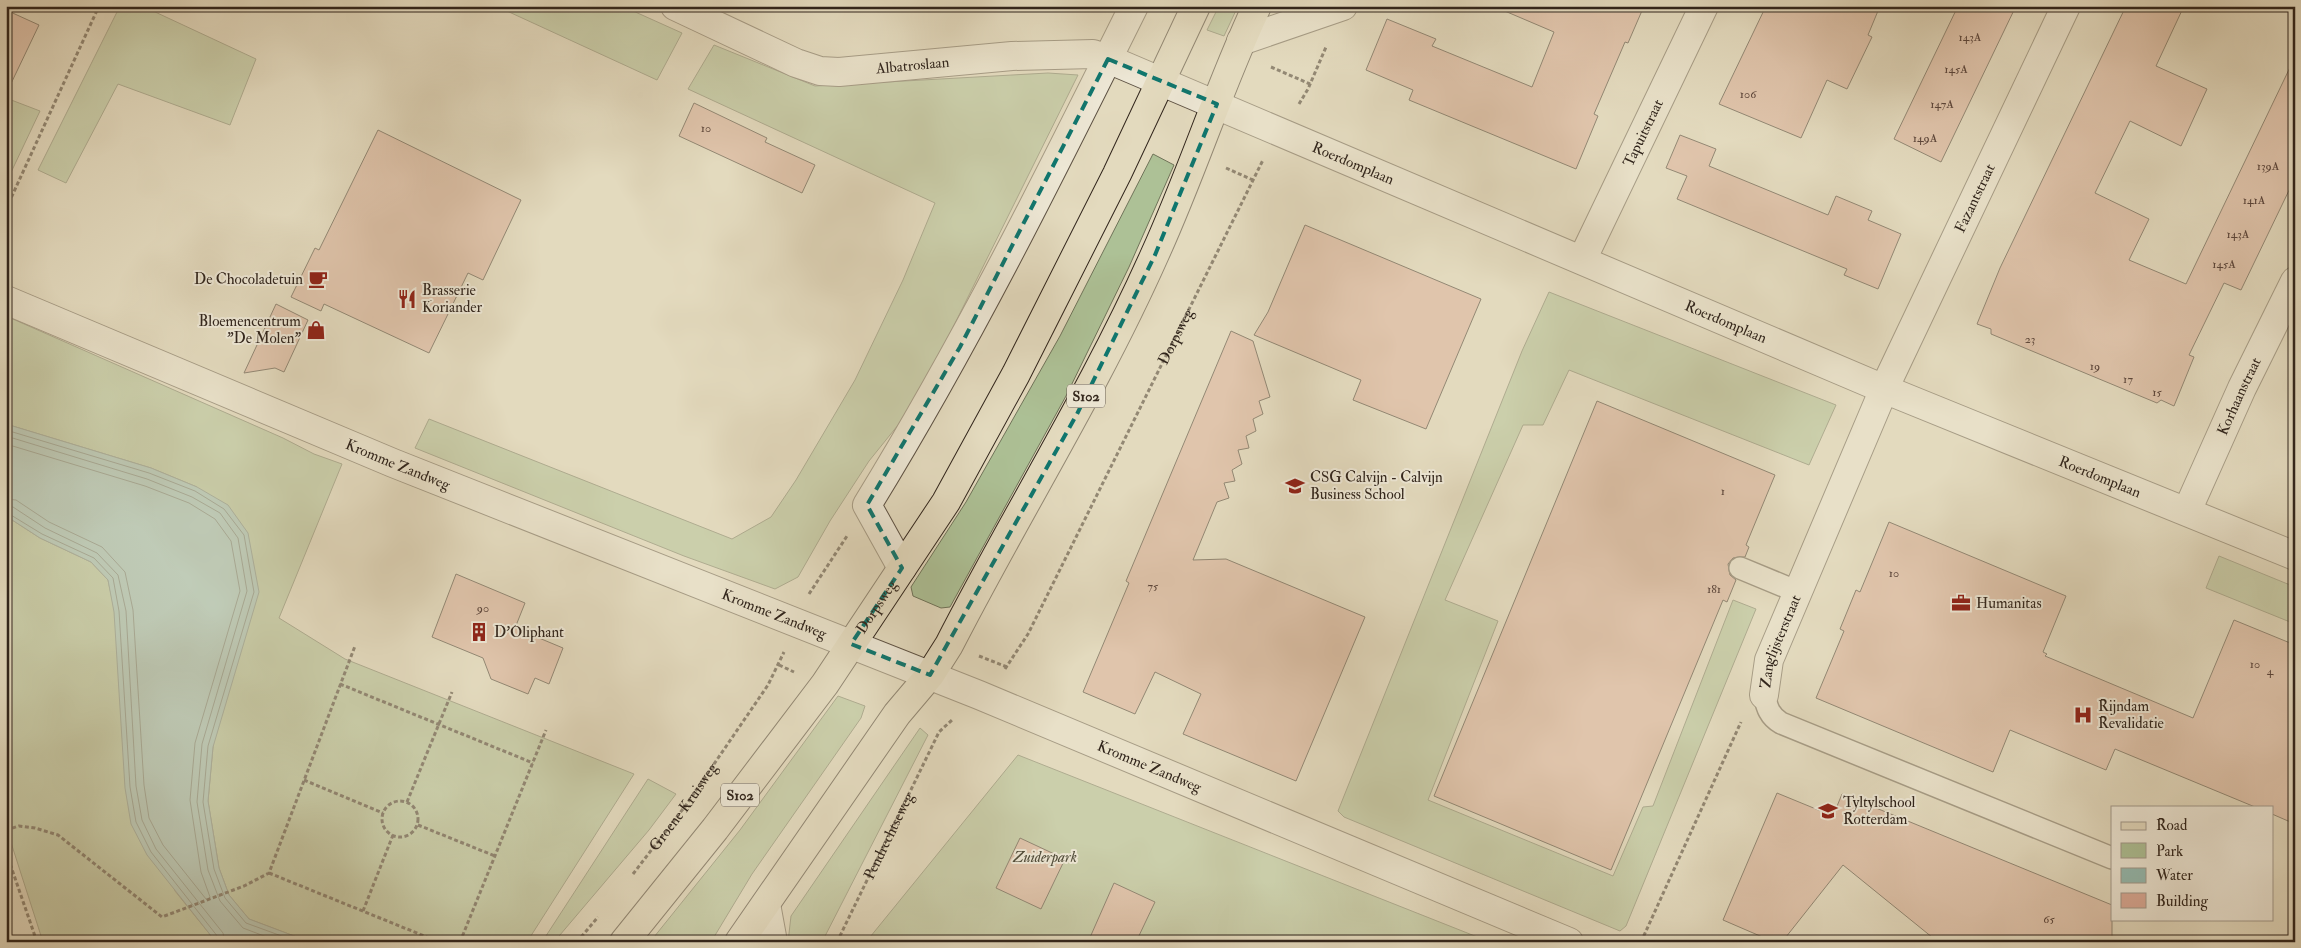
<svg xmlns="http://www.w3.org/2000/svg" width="2301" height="948" font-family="'IM FELL Double Pica',serif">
  <rect width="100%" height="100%" fill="#e3dabe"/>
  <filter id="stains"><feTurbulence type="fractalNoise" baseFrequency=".004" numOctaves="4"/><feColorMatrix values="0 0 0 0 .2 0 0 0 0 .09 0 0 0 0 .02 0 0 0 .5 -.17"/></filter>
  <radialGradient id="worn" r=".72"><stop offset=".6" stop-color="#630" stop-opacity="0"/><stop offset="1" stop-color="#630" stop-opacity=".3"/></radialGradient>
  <!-- green -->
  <path fill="#adc196" stroke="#6f7359" d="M120,6H155L153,11L256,59L230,125L118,84L66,183L38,170Z
    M496,6H622L682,33L657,80Z
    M1219,6H1238L1224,36L1207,30Z
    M714,45L815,86L1048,73L1078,75L915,404L869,461L830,521L798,577L775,589L684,556L415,448L429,419L732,539L771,517L796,480L855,380L903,280L935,203L688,89Z
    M6,98L40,111L6,183Z
    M1153,154L1174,165L1129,267L1066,396L950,607L941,608L913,596L911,587L966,502L1060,336Z
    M1549,292L1836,405L1809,465L1569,370L1543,425H1523L1445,600L1498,621L1428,800L1613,876L1643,807L1653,806L1733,600L1756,609L1626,926L1620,931L1344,817L1338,811L1522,351Z
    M6,316L283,438L314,454L342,464L279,618L345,659L634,774L527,942H310L249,919L229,895L219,868L208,801L213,747L197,487L151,468L6,424Z
    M6,516L40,538L91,562L108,580L175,891L216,942H43L6,827Z
    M2219,556L2295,587V624L2206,588Z
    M838,696L865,706L861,718L752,874L711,942H650L740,830Z
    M920,728L928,735L822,942H788L791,916Z
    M1018,755L1490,942H866Z
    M648,779L676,794L649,830L554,942H542Z"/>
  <!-- water -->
  <path fill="#95bbb1" stroke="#6d7f75" d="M6,424L151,468L197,487L228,505L248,533L259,592L213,747L208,801L219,868L229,895L249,919L310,942H216L147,855L131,824L125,788L114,612L108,580L91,562L40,538L6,516Z"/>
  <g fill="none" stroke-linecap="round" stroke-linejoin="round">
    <!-- shore -->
    <path stroke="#637066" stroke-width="1" d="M6,430L149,473L195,491L224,509L244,535L254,592L208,746L203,802L214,869L225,898L246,923L298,942
      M6,436L147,479L192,497L220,513L238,538L247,591L202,744L197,802L208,870L220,901L243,928L280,942
      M6,444L145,486L189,503L215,519L231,541L240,591L195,743L190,800L201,872L210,897L209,900L206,899L163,845L149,818L144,785L133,610L125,572L102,547L49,522L16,500L6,499
      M6,506L13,507L45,528L97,553L118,575L126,611L136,786L142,820L156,849L223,933L225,942
      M6,512L42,534L94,558L113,578L119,611L130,787L136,822L151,852L218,937L219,942"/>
  </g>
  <!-- building -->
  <path fill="#dbab98" stroke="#31251c" d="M1493,6H1644L1628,43L1625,42L1594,114L1598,116L1576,169L1409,100L1413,90L1366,70L1387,19L1436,39L1432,46L1532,87L1554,32Z
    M1766,6H1880L1868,35L1872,37L1847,89L1827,80L1801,138L1719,104Z
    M1958,6H2016L1941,162L1894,139Z
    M2126,6H2184L2156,66L2207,89L2181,146L2130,121L2095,193L2149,219L2129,260L2186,284L2295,57V178L2241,290L2224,283L2189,355L2194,357L2174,406L2161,400L2157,403L2056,361L1991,334V329L1977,324L2000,268Z
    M6,10L39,25L6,94Z
    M694,103L767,138L765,142L815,165L802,193L679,136Z
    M378,130L521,200L483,280L468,273L429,353L324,304L321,311L291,297L315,248L319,250Z
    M1680,135L1716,149L1709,166L1828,215L1836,196L1872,211L1868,220L1901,234L1878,289L1844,275L1847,269L1677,199L1687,176L1666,168Z
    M1305,225L1481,299L1426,429L1353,400L1361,380L1254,335L1268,312Z
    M276,304L308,320L284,372L275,368L244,373Z
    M1231,331L1253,341L1270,397L1259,401L1263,414L1253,419L1256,431L1246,436L1249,448L1238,450L1242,464L1232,470L1235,481L1224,483L1229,498L1217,502L1193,560L1226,559L1365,617L1296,781L1183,734L1201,694L1155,672L1135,714L1083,692L1129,583L1126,581Z
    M1597,401L1775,475L1746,545L1749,547L1745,557L1733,558L1728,564L1730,575L1736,580L1727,602L1723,600L1611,870L1434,796Z
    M1889,522L2066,596L2043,652L2047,654L2045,656L2193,718L2234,620L2295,645V824L2272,814V807H2255L2115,749L2106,770L2010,730L1993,772L1816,698L1844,631L1840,629L1856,590L1860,592Z
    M456,574L525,603L515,628L563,648L549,684L535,678L528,694L491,679L483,658L432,637Z
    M1777,793L1833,816L1842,794L2112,905V942H1938L1843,865L1782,942H1774L1723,920Z
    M1020,838L1065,859L1041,909L996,888Z
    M1114,883L1155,902L1136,942H1088Z"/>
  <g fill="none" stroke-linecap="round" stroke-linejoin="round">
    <!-- service casing -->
    <g stroke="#5e5244" stroke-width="24">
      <path id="service" d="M1740,568L1798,592
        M1764,695C1767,707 1769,716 1781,723L2112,858"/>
    </g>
    <!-- minor casing -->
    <g stroke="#5e5244" stroke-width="30">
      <g id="minor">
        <path id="s4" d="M675,6L796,63L820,71L839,72L1012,56L1093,54L1108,59L1884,389L2295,556"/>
        <path d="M1241,41L1343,6"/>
        <path id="s5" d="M1582,260L1704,6"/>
        <path id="s6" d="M6,300L393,463L979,695L1569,942"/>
        <path id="s7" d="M2187,511L2242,388L2295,281"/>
        <path d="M902,568L867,505C966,344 1050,175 1134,6"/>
        <path id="s8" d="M1764,695L1769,660L1884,389L2066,6"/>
        <path d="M766,904L773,942"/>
      </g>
    </g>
    <!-- primary casing -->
    <g stroke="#31251c" stroke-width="30">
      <g id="primary">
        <path id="s9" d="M624,942L715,829L825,684L946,502L1016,374L1117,174L1196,6"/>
        <path d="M739,942L897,714L930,675L949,645C1016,514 1095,389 1155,254C1192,173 1219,87 1257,6"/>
      </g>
    </g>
    <!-- path -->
    <g stroke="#31251c" stroke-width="3" stroke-dasharray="4 2.5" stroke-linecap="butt">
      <path d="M1271,67L1310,84"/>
      <path d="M1299,104L1308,89L1326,47"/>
      <path d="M1226,168L1253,180"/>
      <path d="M6,209L99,6"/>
      <path d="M809,594L847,536"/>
      <path d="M979,656L1007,667"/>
      <path d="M779,665L794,672"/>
      <path id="s1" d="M1005,669L1028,634L1263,160"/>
      <path d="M340,684L533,763"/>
      <path d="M304,780L383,813"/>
      <circle cx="400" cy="819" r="18"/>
      <path d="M407,802L452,692"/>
      <path d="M418,825L495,856"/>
      <path d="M6,830L19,826L35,828L58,835L162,917L244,886L269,873L355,646"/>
      <path d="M6,852L37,942"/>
      <path d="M269,873L439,942"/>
      <path id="s2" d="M633,874L686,805L768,685L784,652"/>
      <path d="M363,911L393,835"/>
      <path d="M460,942L546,730"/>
      <path d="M577,942L598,917"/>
      <path id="s3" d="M837,942L939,732L952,720"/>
      <path d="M1641,942L1741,722"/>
    </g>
    <!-- service -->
    <use href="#service" stroke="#ede7d5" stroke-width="21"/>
    <!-- minor -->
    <use href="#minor" stroke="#ede7d5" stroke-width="28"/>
    <!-- primary -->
    <use href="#primary" stroke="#e3dabe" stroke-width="28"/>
  </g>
  <!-- marked area -->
  <path d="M0 0H2301V948H0ZM1108,59L1217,104L1155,255L1077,414L930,675L851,644L902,568L867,505L960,347Z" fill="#e3dabe" fill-opacity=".55" fill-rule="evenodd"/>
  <path fill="none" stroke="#0f766e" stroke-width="4" stroke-dasharray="10 6" stroke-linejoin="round" d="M1108,59L1217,104L1155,255L1077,414L930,675L851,644L902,568L867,505L960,347Z"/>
  <!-- icons -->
  <defs>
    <g id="cafe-bare" transform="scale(1.5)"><path d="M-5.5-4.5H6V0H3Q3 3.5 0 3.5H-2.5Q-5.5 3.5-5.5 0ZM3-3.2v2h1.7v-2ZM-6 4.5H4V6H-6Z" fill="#8f2418" stroke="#ede7d5" stroke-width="2.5" paint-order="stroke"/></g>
    <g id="restaurant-bare" transform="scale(1.5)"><path d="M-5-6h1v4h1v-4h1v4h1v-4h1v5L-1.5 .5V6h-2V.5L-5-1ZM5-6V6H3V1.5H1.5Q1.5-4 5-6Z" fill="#8f2418" stroke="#ede7d5" stroke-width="2.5" paint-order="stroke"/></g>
    <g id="shop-bare" transform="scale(1.5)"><path d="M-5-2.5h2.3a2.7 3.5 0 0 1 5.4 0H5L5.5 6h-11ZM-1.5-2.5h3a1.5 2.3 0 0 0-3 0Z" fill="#8f2418" stroke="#ede7d5" stroke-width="2.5" paint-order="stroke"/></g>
    <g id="school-bare" transform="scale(1.5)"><path d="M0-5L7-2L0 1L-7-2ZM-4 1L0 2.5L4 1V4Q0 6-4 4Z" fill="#8f2418" stroke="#ede7d5" stroke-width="2.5" paint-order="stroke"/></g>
    <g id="office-bare" transform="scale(1.5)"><path d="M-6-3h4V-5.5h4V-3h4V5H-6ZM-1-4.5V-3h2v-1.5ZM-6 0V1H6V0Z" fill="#8f2418" stroke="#ede7d5" stroke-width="2.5" paint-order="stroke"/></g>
    <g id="building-bare" transform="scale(1.5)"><path d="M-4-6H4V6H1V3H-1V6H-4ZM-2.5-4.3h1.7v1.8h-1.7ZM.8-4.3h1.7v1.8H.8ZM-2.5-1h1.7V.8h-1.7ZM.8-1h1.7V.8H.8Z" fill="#8f2418" stroke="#ede7d5" stroke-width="2.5" paint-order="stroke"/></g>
    <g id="hospital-bare" transform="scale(1.5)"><path d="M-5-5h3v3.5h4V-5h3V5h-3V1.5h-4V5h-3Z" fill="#8f2418" stroke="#ede7d5" stroke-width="2.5" paint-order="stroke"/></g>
  </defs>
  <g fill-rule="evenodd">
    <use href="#cafe-bare" x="318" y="279"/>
    <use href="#restaurant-bare" x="407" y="299"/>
    <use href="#shop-bare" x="316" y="330"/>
    <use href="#school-bare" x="1295" y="486"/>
    <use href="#office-bare" x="1961" y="603"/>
    <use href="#building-bare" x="479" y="632"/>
    <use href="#hospital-bare" x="2083" y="715"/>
    <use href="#school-bare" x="1828" y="811"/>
  </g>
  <g text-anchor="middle" stroke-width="4" stroke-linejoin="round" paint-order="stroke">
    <!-- number labels -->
    <g font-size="12" fill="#5c463b">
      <text x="1970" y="41">143A</text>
      <text x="1956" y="73">145A</text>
      <text x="1748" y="98">106</text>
      <text x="1942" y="108">147A</text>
      <text x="706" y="132">10</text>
      <text x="1925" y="142">149A</text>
      <text x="2268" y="170">139A</text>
      <text x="2254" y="204">141A</text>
      <text x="2238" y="238">143A</text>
      <text x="2224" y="268">145A</text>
      <text x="2030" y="343">23</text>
      <text x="2095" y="370">19</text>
      <text x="2128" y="383">17</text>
      <text x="2157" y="396">15</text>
      <text x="1723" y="495">1</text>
      <text x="1894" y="577">10</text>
      <text x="1153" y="590">75</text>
      <text x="1714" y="593">181</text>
      <text x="483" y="612">90</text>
      <text x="2255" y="668">10</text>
      <text x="2270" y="675">4</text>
      <text x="2049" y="923">65</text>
    </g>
    <!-- shield labels -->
    <g fill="#ede7d5" stroke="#695f54" stroke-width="1">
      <rect x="1067" y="384.5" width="38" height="23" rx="4"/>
      <rect x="721" y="783.5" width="38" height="23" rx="4"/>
    </g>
    <g font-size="14" font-weight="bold" fill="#31251c">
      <text x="1086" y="401">S102</text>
      <text x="740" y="800">S102</text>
    </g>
    <!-- street labels -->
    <g font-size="15" fill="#31251c" stroke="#ede7d5">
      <text dy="5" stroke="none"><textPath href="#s4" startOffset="252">Albatroslaan</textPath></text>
      <text dy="5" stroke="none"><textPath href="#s5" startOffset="141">Tapuitstraat</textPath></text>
      <text dy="5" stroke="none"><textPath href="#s4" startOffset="715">Roerdomplaan</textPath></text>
      <text dy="5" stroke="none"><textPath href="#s8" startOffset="541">Fazantstraat</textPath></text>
      <text dy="5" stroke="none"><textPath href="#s4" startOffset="1120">Roerdomplaan</textPath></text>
      <text dy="5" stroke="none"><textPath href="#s1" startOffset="374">Dorpsweg</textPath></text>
      <text dy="5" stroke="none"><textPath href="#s7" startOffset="126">Korhaanstraat</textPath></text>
      <text dy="5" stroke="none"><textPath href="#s6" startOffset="425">Kromme Zandweg</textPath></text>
      <text dy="5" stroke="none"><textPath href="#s4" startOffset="1525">Roerdomplaan</textPath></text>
      <text dy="5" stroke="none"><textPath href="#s9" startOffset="420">Dorpsweg</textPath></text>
      <text dy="5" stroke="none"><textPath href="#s6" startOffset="830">Kromme Zandweg</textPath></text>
      <text dy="5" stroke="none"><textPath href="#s8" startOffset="56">Zanglijsterstraat</textPath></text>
      <text dy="5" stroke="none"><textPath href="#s6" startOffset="1235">Kromme Zandweg</textPath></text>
      <text dy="5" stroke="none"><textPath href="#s2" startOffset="84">Groene Kruisweg</textPath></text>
      <text dy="5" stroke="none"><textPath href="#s3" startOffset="118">Pendrechtseweg</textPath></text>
    </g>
    <!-- poi labels -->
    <g font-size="15" fill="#31251c" stroke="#ede7d5" text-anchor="start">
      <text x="303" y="284" text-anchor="end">De Chocoladetuin</text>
      <text x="422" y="295">Brasserie<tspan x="422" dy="17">Koriander</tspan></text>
      <text x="301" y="326" text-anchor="end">Bloemencentrum<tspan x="301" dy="17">"De Molen"</tspan></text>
      <text x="1310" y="482">CSG Calvijn - Calvijn<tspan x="1310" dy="17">Business School</tspan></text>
      <text x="1976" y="608">Humanitas</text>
      <text x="494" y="637">D'Oliphant</text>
      <text x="2098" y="711">Rijndam<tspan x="2098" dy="17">Revalidatie</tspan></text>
      <text x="1843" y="807">Tyltylschool<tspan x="1843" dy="17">Rotterdam</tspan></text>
    </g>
    <!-- park labels -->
    <g font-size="15" font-style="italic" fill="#504c3a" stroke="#ede7d5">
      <text x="1045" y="862">Zuiderpark</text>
    </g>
  </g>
  <!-- margin -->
  <rect width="2301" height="948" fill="none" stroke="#e3dabe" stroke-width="25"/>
  <rect x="8" y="8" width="2286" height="933" fill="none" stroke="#31251c" stroke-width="2.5"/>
  <rect x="12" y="12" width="2276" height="923" fill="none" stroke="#31251c"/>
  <!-- legend -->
  <rect x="2111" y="806" width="162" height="115" fill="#ede7d5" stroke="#a2998b"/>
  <rect x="2121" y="822" width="25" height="8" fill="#e3dabe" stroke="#a2998b"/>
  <text x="2156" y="830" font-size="15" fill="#31251c">Road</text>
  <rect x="2121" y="843" width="25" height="15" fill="#adc196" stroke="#a2998b"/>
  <text x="2156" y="856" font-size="15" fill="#31251c">Park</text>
  <rect x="2121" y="868" width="25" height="15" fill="#95bbb1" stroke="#a2998b"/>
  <text x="2156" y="880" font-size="15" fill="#31251c">Water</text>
  <rect x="2121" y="893" width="25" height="15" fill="#dbab98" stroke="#a2998b"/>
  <text x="2156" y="906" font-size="15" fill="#31251c">Building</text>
  <rect width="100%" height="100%" filter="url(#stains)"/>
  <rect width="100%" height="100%" fill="url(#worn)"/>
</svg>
